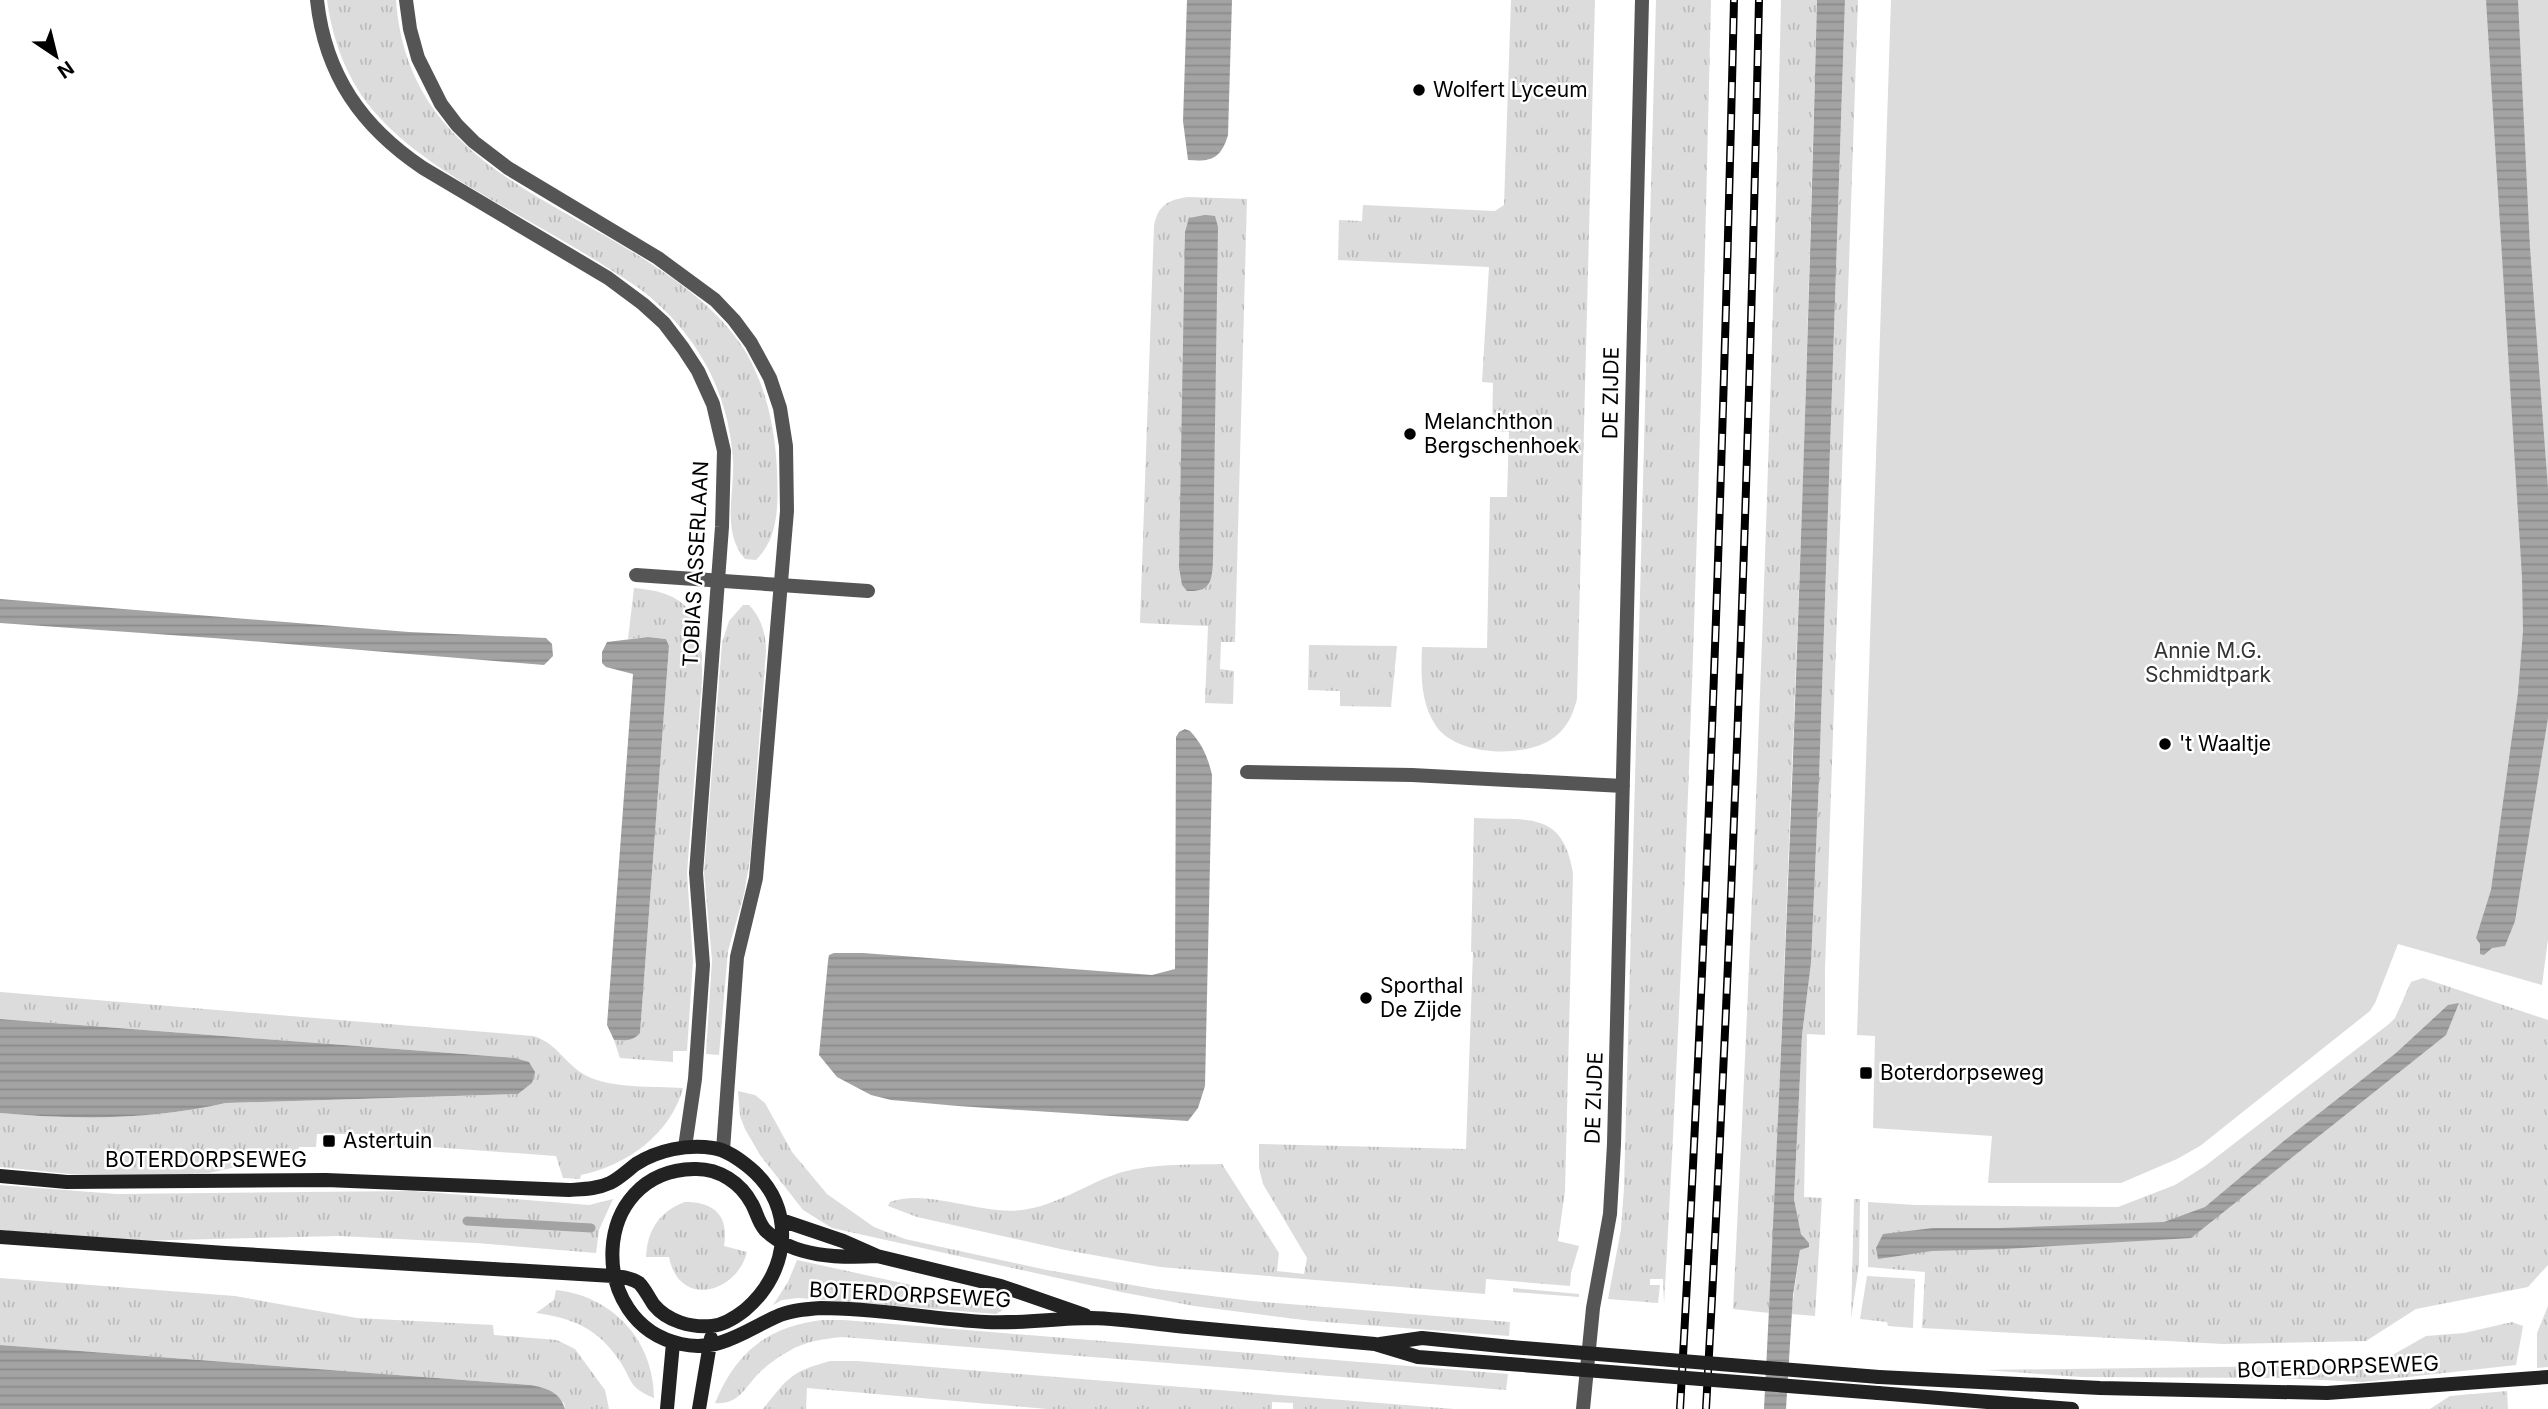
<svg xmlns="http://www.w3.org/2000/svg" width="2548" height="1409" font-family="Inter,sans-serif">
  <defs>
    <pattern id="grass-tufts" width="24" height="20" patternUnits="userSpaceOnUse" patternTransform="scale(1.75)"><rect width="24" height="20" fill="#dcdcdc"/><path d="M3 7l-1-3M5 7V3M7 7l1-3M15 17l-1-3M17 17v-4M19 17l1-3" fill="none" stroke="#bbb"/></pattern>
    <pattern id="water-rules" width="6" height="5" patternUnits="userSpaceOnUse" patternTransform="scale(1.75)"><rect width="6" height="5" fill="#a3a3a3"/><path d="M0 2.5h6" fill="none" stroke="#8b8b8b"/></pattern>
  </defs>
  <rect width="100%" height="100%" fill="#fff"/>
  <!-- grass -->
  <path fill="url(#grass-tufts)" d="M327,0H396C408,163 557,196 669,276C699,297 728,322 747,354C767,390 775,429 777,470C778,501 780,537 756,560L745,559C721,532 735,492 733,460C729,390 695,331 640,289C595,258 546,231 499,204C453,177 405,149 371,108C346,77 332,38 327,0Z
    M1511,0H1595L1577,699C1573,714 1568,726 1556,736C1529,759 1457,757 1436,726C1420,702 1421,674 1422,647L1487,648L1490,497H1507L1509,432L1492,431L1493,383L1482,382L1489,267L1338,260L1339,220L1362,221L1363,205L1495,211L1504,205Z
    M1656,0H1711C1701,435 1689,870 1664,1304L1663,1279H1650V1285H1660L1658,1303L1608,1299L1621,1229L1624,1188Z
    M1781,0H1817L1803,485L1773,1253L1769,1313L1733,1309C1755,873 1771,437 1781,0Z
    M1845,0H1858L1825,969V1035L1807,1034L1804,1197L1822,1198L1815,1316L1791,1314L1800,1250L1809,1243L1801,1234L1794,1199L1802,1035L1811,963L1819,780Z
    M1188,197L1247,199L1235,642H1221L1220,669L1234,671L1233,704L1205,703L1208,626L1140,623L1154,226C1158,205 1168,200 1188,197Z
    M634,588C697,593 703,623 702,680L687,873L693,961L687,1051H673V1062L620,1058L614,1040L623,1041L640,1033L669,646L666,639L648,637L628,639Z
    M743,605H749C761,617 766,634 766,651L750,859L744,894L728,951L719,1055L706,1054L712,960L704,872L722,643L729,621Z
    M1309,645L1397,646L1391,707L1340,706V691L1308,690Z
    M1474,818C1526,821 1563,809 1573,873L1565,1191L1558,1241L1579,1246L1571,1273L1570,1286L1486,1279L1485,1294L1160,1267L1065,1250L917,1217L888,1206L890,1202C926,1188 981,1215 1022,1210C1055,1206 1085,1185 1116,1174C1150,1163 1187,1165 1222,1164L1279,1253L1277,1271L1304,1274L1307,1258L1263,1184L1259,1168V1144L1466,1149L1473,952H1471Z
    M2423,978L2548,1020V1265L2528,1287L2416,1309L2366,1341L2223,1344L1922,1328L1925,1272L1868,1267V1202L1915,1205L2118,1207L2175,1185L2205,1166L2389,1024L2395,1018L2411,982Z
    M0,992L533,1036C556,1042 565,1064 585,1075C610,1089 655,1086 683,1088C671,1134 626,1166 581,1175L580,1179L563,1178L556,1156L419,1146L361,1145L360,1134H317L316,1147H299V1158L272,1159L209,1173L169,1175L70,1174L0,1167V1113C75,1120 153,1120 226,1103L518,1094L532,1083L515,1058L0,1019Z
    M738,1091L755,1095L765,1103L792,1152L827,1194L874,1227L905,1239L1047,1270L1155,1289L1252,1301L1510,1322L1509,1336L1312,1321L1194,1306L1121,1292L832,1228L803,1210L760,1155L745,1129L740,1116Z
    M0,1185L117,1194L414,1191L589,1205L613,1199L599,1230L596,1253L476,1243L340,1236L132,1241L0,1230Z
    M1854,1199H1860L1859,1265L1851,1319Z
    M685,1202C715,1202 729,1216 724,1246L747,1252C737,1293 679,1309 669,1257H646C647,1230 660,1211 685,1202Z
    M797,1260L998,1304L1003,1310L996,1314L798,1298L782,1300L773,1305L788,1282Z
    M1867,1276L1915,1279L1913,1328L1888,1326L1887,1322L1860,1319Z
    M0,1278L235,1296L357,1318L493,1325L494,1335L557,1340L575,1349L605,1390L609,1409H565L564,1403L530,1385L0,1345Z
    M1513,1288L1579,1294V1297L1513,1292Z
    M556,1290C613,1296 654,1341 654,1398C627,1387 633,1380 619,1360C597,1328 573,1318 536,1313L554,1300Z
    M2548,1306V1367L2537,1368V1333Z
    M822,1320H844L1508,1374L1506,1390L842,1337C823,1339 806,1341 789,1351C778,1357 767,1365 758,1374C744,1389 738,1405 715,1403C736,1352 767,1327 822,1320Z
    M2512,1322L2523,1326L2516,1365L2363,1382L2279,1378L2082,1377L1984,1370L2375,1365L2426,1336L2464,1333Z
    M830,1361H857L1455,1409H1293V1403L1272,1402V1409H1047L807,1388L806,1409H763C788,1378 790,1372 830,1361Z
    M2507,1391L2508,1409H2430L2450,1396Z"/>
  <!-- park -->
  <path fill="#dcdcdc" d="M1891,0H2548V939L2542,985L2398,944L2375,1003L2370,1011L2200,1146L2177,1159L2121,1183H1988L1992,1136L1873,1128L1875,1036L1857,1035Z"/>
  <!-- water -->
  <path fill="url(#water-rules)" d="M1187,0H1232L1228,135C1221,159 1211,162 1188,160L1183,121Z
    M1817,0H1845L1819,780L1811,963L1802,1035L1794,1199L1801,1234L1809,1243V1247L1800,1250L1793,1295L1786,1409H1764C1788,940 1805,470 1817,0Z
    M2486,0H2518L2530,248L2548,489V718L2515,921L2505,946L2492,948L2484,955L2480,954V944L2476,938L2491,890L2518,693L2523,631L2522,577Z
    M1205,215L1215,216L1218,227L1213,559C1212,580 1212,592 1187,591L1182,585L1179,567L1185,232L1189,218Z
    M0,599L409,632L546,638L552,644L553,656L544,665L213,638L0,623Z
    M648,637L666,639L669,646L640,1033C633,1041 624,1041 614,1040L607,1025L633,674L606,667L602,663V652L607,642Z
    M1185,729L1190,731C1202,744 1208,757 1212,775L1205,1086L1198,1108L1188,1121L958,1106L891,1100L871,1095L837,1077L819,1055L828,961L829,955L834,953H863L1152,975L1175,969L1176,737L1179,732Z
    M2459,1003L2446,1035L2191,1238L2004,1249L1932,1251L1878,1259L1876,1248L1883,1234L1933,1228H2000L2164,1222L2205,1207L2285,1140L2396,1053L2448,1005Z
    M0,1019L515,1058L529,1062L535,1072L532,1083L518,1094L226,1103C153,1120 75,1120 0,1113Z
    M0,1345L530,1385C547,1388 560,1392 565,1409H0Z"/>
  <g fill="none" stroke-linecap="round" stroke-linejoin="round">
    <!-- stream -->
    <path stroke="#a3a3a3" stroke-width="9" d="M467,1221L591,1228"/>
    <!-- minor -->
    <path stroke="#555" stroke-width="14" d="M636,575L868,591
      M1247,772L1412,775L1623,786
      M1583,1409L1593,1308L1610,1214L1614,1144L1642,0"/>
    <!-- tertiary -->
    <path stroke="#555" stroke-width="14" d="M317,0C325,75 362,127 423,168L608,278L643,304L664,323L683,348L698,371L713,404L724,451L722,527L696,873L703,965L695,1079L685,1147
      M406,0L410,29L418,58L441,104L457,125L474,142L508,168L658,258L715,300L734,320L751,343L770,378L780,408L786,446L787,511L756,878L737,957L723,1150"/>
    <!-- secondary -->
    <path stroke="#222" stroke-width="14" d="M0,1176L67,1182L326,1180L569,1190C583,1189 597,1189 610,1183C620,1178 628,1170 636,1164C658,1150 687,1144 713,1148C727,1150 739,1159 750,1168C797,1207 790,1272 745,1310C736,1317 723,1325 712,1326C691,1328 667,1321 654,1305C649,1298 645,1289 639,1283C632,1278 622,1277 613,1276L225,1253L0,1237
      M781,1220L843,1241L877,1256L1001,1286L1085,1315
      M877,1256C841,1258 793,1258 765,1230C758,1222 757,1213 752,1204C741,1183 719,1168 694,1169C589,1171 586,1324 681,1344C720,1353 747,1329 780,1315C793,1310 807,1309 821,1308C876,1308 931,1319 986,1322C1021,1324 1057,1318 1092,1318C1124,1319 1156,1324 1187,1327C1250,1333 1312,1338 1375,1344L1418,1357L1509,1364
      M1380,1344L1422,1338L1511,1347
      M1879,1377L2100,1388L2327,1393L2548,1377
      M1878,1393L2072,1409
      M667,1409L673,1343
      M699,1409L711,1338"/>
    <!-- rail casing -->
    <g stroke="#000" stroke-width="8">
      <path id="rail" d="M1680,1409C1707,940 1723,470 1734,0
        M1706,1409C1732,940 1749,470 1759,0"/>
    </g>
    <!-- rail -->
    <use href="#rail" stroke="#fff" stroke-width="5" stroke-dasharray="16" stroke-linecap="butt"/>
    <!-- secondary-bridge -->
    <path stroke="#222" stroke-width="14" d="M1511,1347L1879,1377
      M1509,1364L1878,1393"/>
  </g>
  <!-- markers -->
  <g fill="#000" stroke="#fff" stroke-width="2.5">
    <circle cx="1419" cy="90" r="7"/>
    <circle cx="1410" cy="434" r="7"/>
    <circle cx="2165" cy="744" r="7"/>
    <circle cx="1366" cy="998" r="7"/>
    <rect x="1859" y="1066" width="14" height="14" rx="3.5"/>
    <rect x="322" y="1134" width="14" height="14" rx="3.5"/>
  </g>
  <g text-anchor="middle" stroke-width="5" stroke-linejoin="round" paint-order="stroke">
    <!-- poi labels -->
    <g font-size="21" fill="#000" stroke="#fff" text-anchor="start">
      <text x="1433" y="97">Wolfert Lyceum</text>
      <text x="1424" y="429">Melanchthon<tspan x="1424" dy="24">Bergschenhoek</tspan></text>
      <text x="2179" y="751">'t Waaltje</text>
      <text x="1380" y="993">Sporthal<tspan x="1380" dy="24">De Zijde</tspan></text>
      <text x="1880" y="1080">Boterdorpseweg</text>
      <text x="343" y="1148">Astertuin</text>
    </g>
    <!-- street labels -->
    <g font-size="21" fill="#000" stroke="#fff">
      <text transform="translate(1611 393) rotate(-89)" y="7">DE ZIJDE</text>
      <text transform="translate(696 564) rotate(-87)" y="7">TOBIAS ASSERLAAN</text>
      <text transform="translate(1594 1098) rotate(-88)" y="7">DE ZIJDE</text>
      <text x="206" y="1167">BOTERDORPSEWEG</text>
      <text transform="translate(910 1295) rotate(3)" y="7">BOTERDORPSEWEG</text>
      <text transform="translate(2338 1367) rotate(-2)" y="7">BOTERDORPSEWEG</text>
    </g>
    <!-- park labels -->
    <g font-size="21" fill="#333" stroke="#fff">
      <text x="2208" y="658">Annie M.G.<tspan x="2208" dy="24">Schmidtpark</tspan></text>
    </g>
  </g>
  <!-- north arrow -->
  <g transform="translate(56 56) rotate(145)" stroke="#ffffff" stroke-width="5" paint-order="stroke">
  <path d="M0-5L12 26L0 18L-12 26Z" fill="#000000"/>
  <text y="-10" font-size="19" font-weight="bold" text-anchor="middle" fill="#000000">N</text>
  </g>
</svg>
